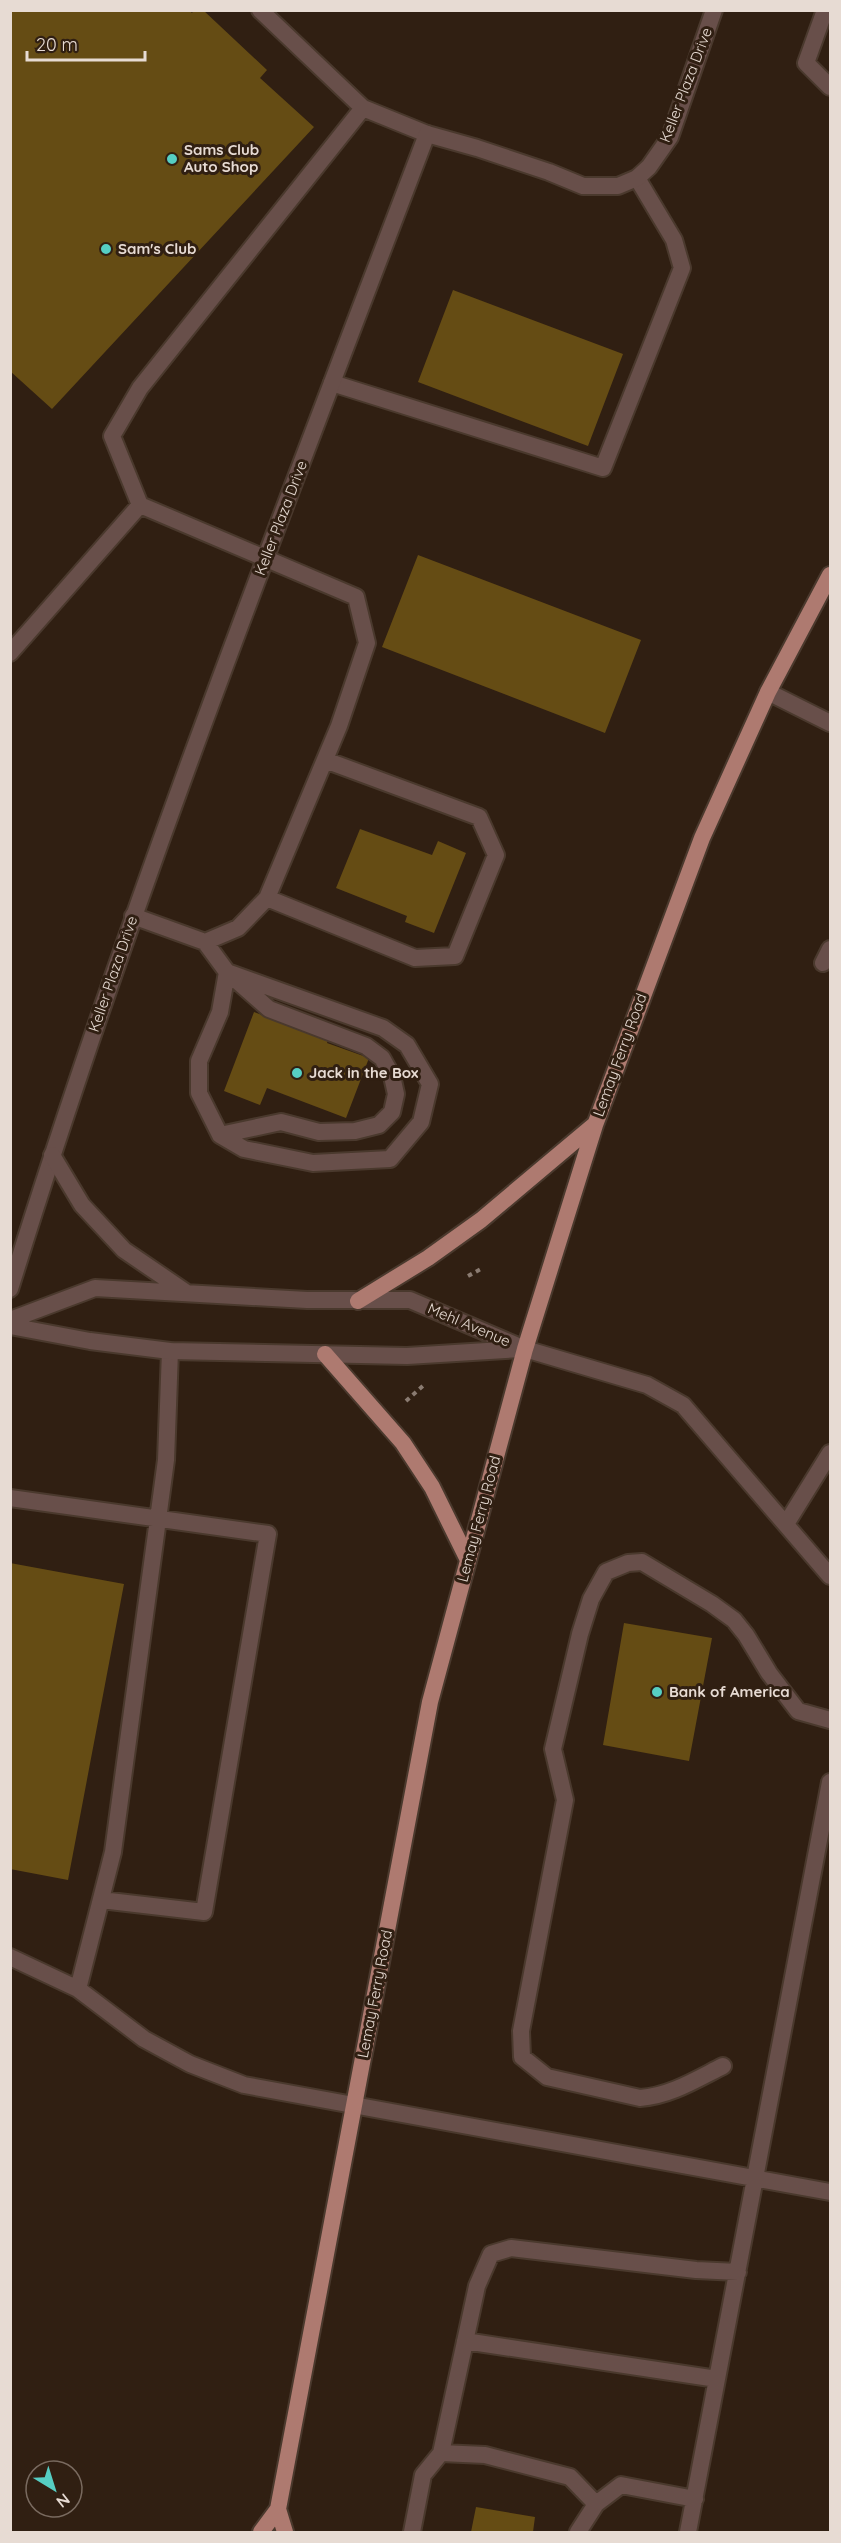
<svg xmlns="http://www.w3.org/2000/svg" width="841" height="2543" font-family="Quicksand,sans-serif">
  <rect width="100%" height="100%" fill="#301f12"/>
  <!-- building -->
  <path fill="#654c14" d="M10,10H189L192,13L194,10H203L267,70L260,78L314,127L52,409L10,371Z
    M453,290L623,354L588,446L418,382Z
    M418,555L641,640L605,733L382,647Z
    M360,829L432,855L438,841L466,853L434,933L405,922L407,916L336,888Z
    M254,1012L304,1031L330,1035L327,1043L369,1058L346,1118L267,1088L260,1105L224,1091Z
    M10,1563L124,1584L68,1880L10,1869Z
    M624,1623L712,1638L689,1761L603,1745Z
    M476,2507L535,2517L533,2532H471Z"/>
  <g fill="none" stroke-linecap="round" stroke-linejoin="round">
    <!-- service casing -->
    <g stroke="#4a392d" stroke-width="20">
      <path id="service" d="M260,10L363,108L427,134
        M825,10L806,63L830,87
        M332,383L603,468L682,268L674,240L637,178
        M10,653L140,505
        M768,692L830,723
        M267,898L415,958L455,956L496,855L479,817L325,760
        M133,916L205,942L238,928L267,898L339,726L367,643L356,597L140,505L112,436L140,388L363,108
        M205,942L227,972L269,1009L366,1046L382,1058L392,1076L396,1094L392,1112L379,1125L355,1131L319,1132L281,1122L220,1135
        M823,963L830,949
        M227,972L383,1028L407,1045L430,1084L421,1122L390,1159L313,1163L244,1149L220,1135L199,1093V1061L220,1012Z
        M525,1349L647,1385L683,1405L830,1576
        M10,1498L268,1534L204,1912L101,1900
        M786,1524L830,1453
        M10,1957L78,1989L144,2039L190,2064L244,2085L830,2192
        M78,1989L113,1852L166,1460L170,1351
        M723,2066C697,2079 670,2096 640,2098L547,2077L522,2057L521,2031L565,1800L553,1749L580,1634L591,1599L606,1572L628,1563L642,1562L712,1604L734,1620L746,1635L769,1673L798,1711L830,1720
        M465,2341L717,2379
        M441,2453L485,2455L570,2477L596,2504
        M412,2532L423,2475L441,2453L477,2286L491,2254L511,2248L696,2270L738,2272
        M578,2532L596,2504L621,2485L695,2499
        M688,2532L830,1782"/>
    </g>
    <!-- minor casing -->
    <g stroke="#4a392d" stroke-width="20">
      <path id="minor" d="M10,1289C131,898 281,517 427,134L477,148L549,172L583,186H618L637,178L649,167L670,137L714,10"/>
    </g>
    <!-- tertiary casing -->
    <g stroke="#4a392d" stroke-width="20">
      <path id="tertiary" d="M52,1155L82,1205L124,1250L187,1293
        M10,1320L95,1288L307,1300H410L525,1349
        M10,1326L90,1341L170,1351L407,1356L520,1349"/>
    </g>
    <!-- primary casing -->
    <g stroke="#4a392d" stroke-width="20">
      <path id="primary" d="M358,1301L428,1258L481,1220L594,1125
        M325,1354L403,1443L432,1487L468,1560
        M278,2509L285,2532
        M261,2532L278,2509L430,1702L525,1349L595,1125L702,838L768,692L830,575"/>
    </g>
    <!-- path -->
    <path stroke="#8a7b71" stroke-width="4" stroke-dasharray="4.5 4.5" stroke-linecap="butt" d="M468,1276L481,1269
      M406,1401L425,1384"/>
    <!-- service -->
    <use href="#service" stroke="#684f4a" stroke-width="16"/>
    <!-- minor -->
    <use href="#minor" stroke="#684f4a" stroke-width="16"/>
    <!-- tertiary -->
    <use href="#tertiary" stroke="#684f4a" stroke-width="16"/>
    <!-- primary -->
    <use href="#primary" stroke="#ae7a70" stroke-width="16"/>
  </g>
  <!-- markers -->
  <g fill="#56cec3" stroke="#301f12" stroke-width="2">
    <circle cx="172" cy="159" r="6"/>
    <circle cx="106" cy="249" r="6"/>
    <circle cx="297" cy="1073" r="6"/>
    <circle cx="657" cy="1692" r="6"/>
  </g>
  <g text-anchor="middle" stroke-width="6" stroke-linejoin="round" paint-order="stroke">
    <!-- street labels -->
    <g font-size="15" fill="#e7dbd3" stroke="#301f12">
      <text transform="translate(686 85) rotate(-69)" y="5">Keller Plaza Drive</text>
      <text transform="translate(281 518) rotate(-69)" y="5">Keller Plaza Drive</text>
      <text transform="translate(113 974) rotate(-71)" y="5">Keller Plaza Drive</text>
      <text transform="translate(620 1055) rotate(-70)" y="5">Lemay Ferry Road</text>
      <text transform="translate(469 1325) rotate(23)" y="5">Mehl Avenue</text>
      <text transform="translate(479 1519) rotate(-75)" y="5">Lemay Ferry Road</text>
      <text transform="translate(375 1994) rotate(-79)" y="5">Lemay Ferry Road</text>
    </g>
    <!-- poi labels -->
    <g font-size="15" font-weight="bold" fill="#e7dbd3" stroke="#301f12" text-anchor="start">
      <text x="184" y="155">Sams Club<tspan x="184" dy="17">Auto Shop</tspan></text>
      <text x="118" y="254">Sam's Club</text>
      <text x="309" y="1078">Jack in the Box</text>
      <text x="669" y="1697">Bank of America</text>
    </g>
  </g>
  <!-- border -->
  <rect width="841" height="2543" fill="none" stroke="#e7dbd3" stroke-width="24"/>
  <!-- north arrow -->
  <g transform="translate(54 2489) rotate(142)"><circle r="28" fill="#301f12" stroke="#796a5f" stroke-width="1.5"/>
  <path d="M0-4.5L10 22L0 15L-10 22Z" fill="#56cec3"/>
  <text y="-9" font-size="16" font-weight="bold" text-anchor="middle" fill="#e7dbd3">N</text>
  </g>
  <!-- scale -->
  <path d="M27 51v9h118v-9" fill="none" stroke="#e7dbd3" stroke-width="3"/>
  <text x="36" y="51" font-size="18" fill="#e7dbd3" stroke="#301f12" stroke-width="4.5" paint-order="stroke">20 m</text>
</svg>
